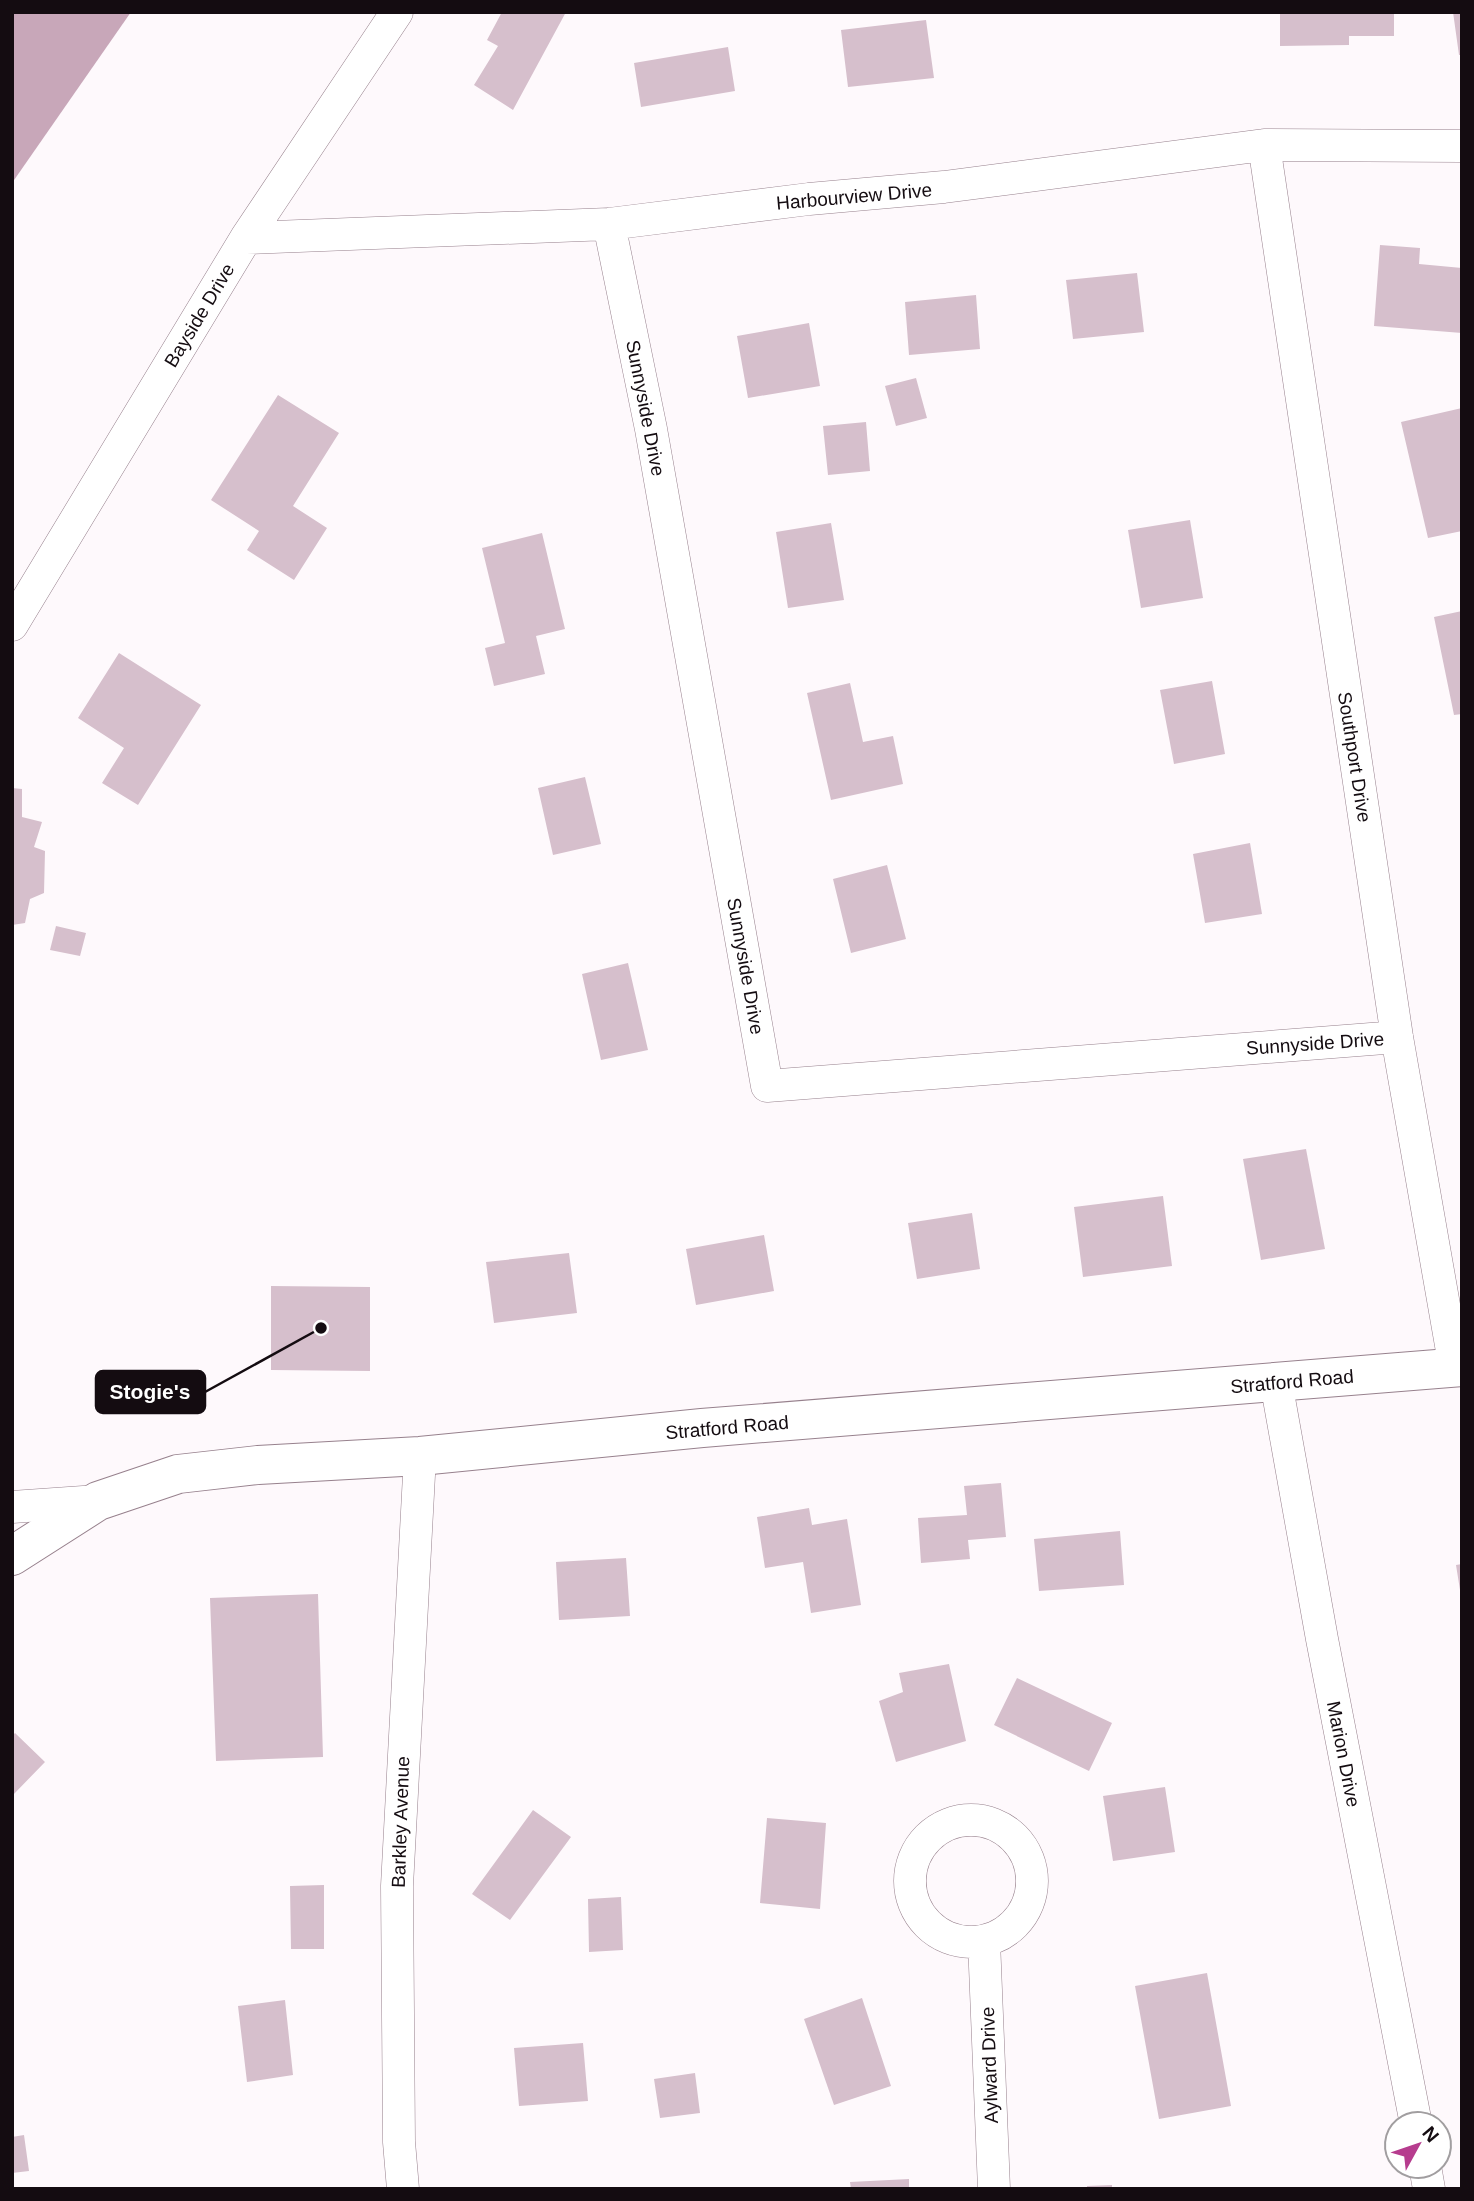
<svg xmlns="http://www.w3.org/2000/svg" width="1474" height="2201" font-family="Helvetica,sans-serif">
  <rect width="100%" height="100%" fill="#fef9fc"/>
  <!-- water -->
  <path fill="#c8a7b9" d="M12,12H131L12,183Z"/>
  <!-- building -->
  <path fill="#d6bfcc" d="M502,12H566L513,110L474,85L498,46L487,40Z
    M1280,12H1394V36H1349V45L1280,46Z
    M1453,12H1462V55H1459Z
    M926,20L934,78L848,87L841,30Z
    M728,47L735,91L641,107L634,63Z
    M1380,245L1420,248L1419,264L1462,268V333L1374,326Z
    M1137,273L1144,332L1073,339L1066,280Z
    M976,295L980,349L909,355L905,302Z
    M809,323L820,386L748,398L737,336Z
    M916,378L927,418L896,426L885,386Z
    M278,395L339,433L293,506L327,528L294,580L247,550L259,531L211,500Z
    M1462,408V531L1428,538L1401,422Z
    M866,422L870,471L828,475L823,426Z
    M1190,520L1203,598L1141,608L1128,530Z
    M831,523L844,600L788,608L776,532Z
    M542,533L565,629L536,636L545,674L494,686L485,648L505,643L482,548Z
    M1462,611V714L1454,715L1434,617Z
    M119,653L201,705L138,805L102,783L124,748L78,718Z
    M1212,681L1225,754L1174,764L1160,690Z
    M850,683L863,742L893,736L903,784L831,800L807,693Z
    M585,777L601,844L553,855L538,788Z
    M12,788L22,789V817L42,822L34,847L45,851L44,893L30,899L25,923L12,925Z
    M1250,843L1262,914L1205,923L1193,854Z
    M887,865L906,939L851,953L833,879Z
    M56,926L86,933L80,956L50,950Z
    M628,963L648,1050L601,1060L582,974Z
    M1306,1149L1325,1249L1261,1260L1243,1159Z
    M1163,1196L1172,1266L1083,1277L1074,1207Z
    M972,1213L980,1269L917,1279L908,1223Z
    M764,1235L774,1291L696,1305L686,1249Z
    M569,1253L577,1313L494,1323L486,1262Z
    M271,1286L370,1287V1371L271,1370Z
    M1001,1483L1006,1537L968,1540L970,1559L921,1563L918,1518L967,1515L964,1486Z
    M809,1508L812,1525L847,1519L861,1605L811,1613L803,1562L765,1568L757,1517Z
    M1120,1531L1124,1585L1039,1591L1034,1539Z
    M626,1558L630,1616L559,1620L556,1562Z
    M1462,1564V1589L1460,1590L1456,1565Z
    M318,1594L323,1757L216,1761L210,1598Z
    M949,1664L966,1741L896,1762L879,1701L903,1692L899,1673Z
    M1017,1678L1112,1723L1089,1771L994,1725Z
    M15,1733L45,1762L12,1796V1736Z
    M1165,1787L1175,1852L1113,1861L1103,1796Z
    M533,1810L571,1837L510,1920L472,1894Z
    M767,1818L826,1823L820,1909L760,1903Z
    M324,1885V1949H291L290,1886Z
    M621,1897L623,1950L589,1952L588,1899Z
    M1207,1973L1231,2106L1159,2119L1135,1986Z
    M862,1998L891,2086L834,2105L804,2019Z
    M285,2000L293,2075L247,2082L238,2006Z
    M583,2043L588,2101L519,2106L514,2048Z
    M695,2073L700,2113L660,2118L654,2079Z
    M24,2135L29,2171L12,2173V2137Z
    M909,2179V2189H851L850,2182Z
    M1112,2185V2189H1087V2186Z"/>
  <g fill="none" stroke-linecap="round" stroke-linejoin="round">
    <!-- street casing -->
    <g stroke="#97818d" stroke-width="33">
      <path id="street" d="M1264,145L1397,1037L1455,1368
        M609,224L651,429L767,1086L1397,1037
        M246,238L609,224L809,199L944,187L1264,145L1462,146
        M12,625L246,238L397,12
        M1276,1382L1322,1639L1416,2124
        M12,1507L98,1501
        M910 1881a61 61 0 1 1 122 0a61 61 0 1 1-122 0Z
        M984,1941L994,2189
        M1425,2166L1429,2189
        M403,2189L399,2142L397,1886L420,1456"/>
    </g>
    <!-- secondary casing -->
    <g stroke="#97818d" stroke-width="40">
      <path id="secondary" d="M12,1556L98,1501L178,1474L258,1465L420,1456L702,1428L1462,1367"/>
    </g>
    <!-- street -->
    <use href="#street" stroke="#fff" stroke-width="32"/>
    <!-- secondary -->
    <use href="#secondary" stroke="#fff" stroke-width="38"/>
  </g>
  <g text-anchor="middle" stroke-width="5" stroke-linejoin="round" paint-order="stroke">
    <!-- street labels -->
    <g font-size="19" fill="#140c11" stroke="#fff">
      <text transform="translate(854 196) rotate(-5)" y="7">Harbourview Drive</text>
      <text transform="translate(199 315) rotate(-59)" y="7">Bayside Drive</text>
      <text transform="translate(646 408) rotate(79)" y="7">Sunnyside Drive</text>
      <text transform="translate(1355 757) rotate(81)" y="7">Southport Drive</text>
      <text transform="translate(746 966) rotate(80)" y="7">Sunnyside Drive</text>
      <text transform="translate(1315 1043) rotate(-4)" y="7">Sunnyside Drive</text>
      <text transform="translate(1292 1381) rotate(-5)" y="7">Stratford Road</text>
      <text transform="translate(727 1427) rotate(-5)" y="7">Stratford Road</text>
      <text transform="translate(1344 1754) rotate(79)" y="7">Marion Drive</text>
      <text transform="translate(400 1822) rotate(-88)" y="7">Barkley Avenue</text>
      <text transform="translate(989 2065) rotate(-92)" y="7">Aylward Drive</text>
    </g>
  </g>
  <!-- callouts -->
  <path fill="none" stroke="#140c11" stroke-width="2.5" d="M321 1328L205 1392"/>
  <circle fill="#140c11" stroke="#fff" stroke-width="2.5" cx="321" cy="1328" r="7"/>
  <rect fill="#140c11" stroke="#140c11" stroke-width="2.5" x="96" y="1371" width="109" height="42" rx="7"/>
  <g font-size="21" text-anchor="middle" font-weight="bold" fill="#fff">
    <text x="150" y="1399">Stogie's</text>
  </g>
  <!-- border -->
  <rect width="1474" height="2201" fill="none" stroke="#140c11" stroke-width="28"/>
  <!-- north arrow -->
  <g transform="translate(1418 2145) rotate(50)"><circle r="33" fill="#ffffff" stroke="#a19ea0" stroke-width="2"/>
  <path d="M0-5L12 26L0 18L-12 26Z" fill="#b63c8e"/>
  <text y="-10" font-size="19" font-weight="bold" text-anchor="middle" fill="#140c11">N</text>
  </g>
</svg>
